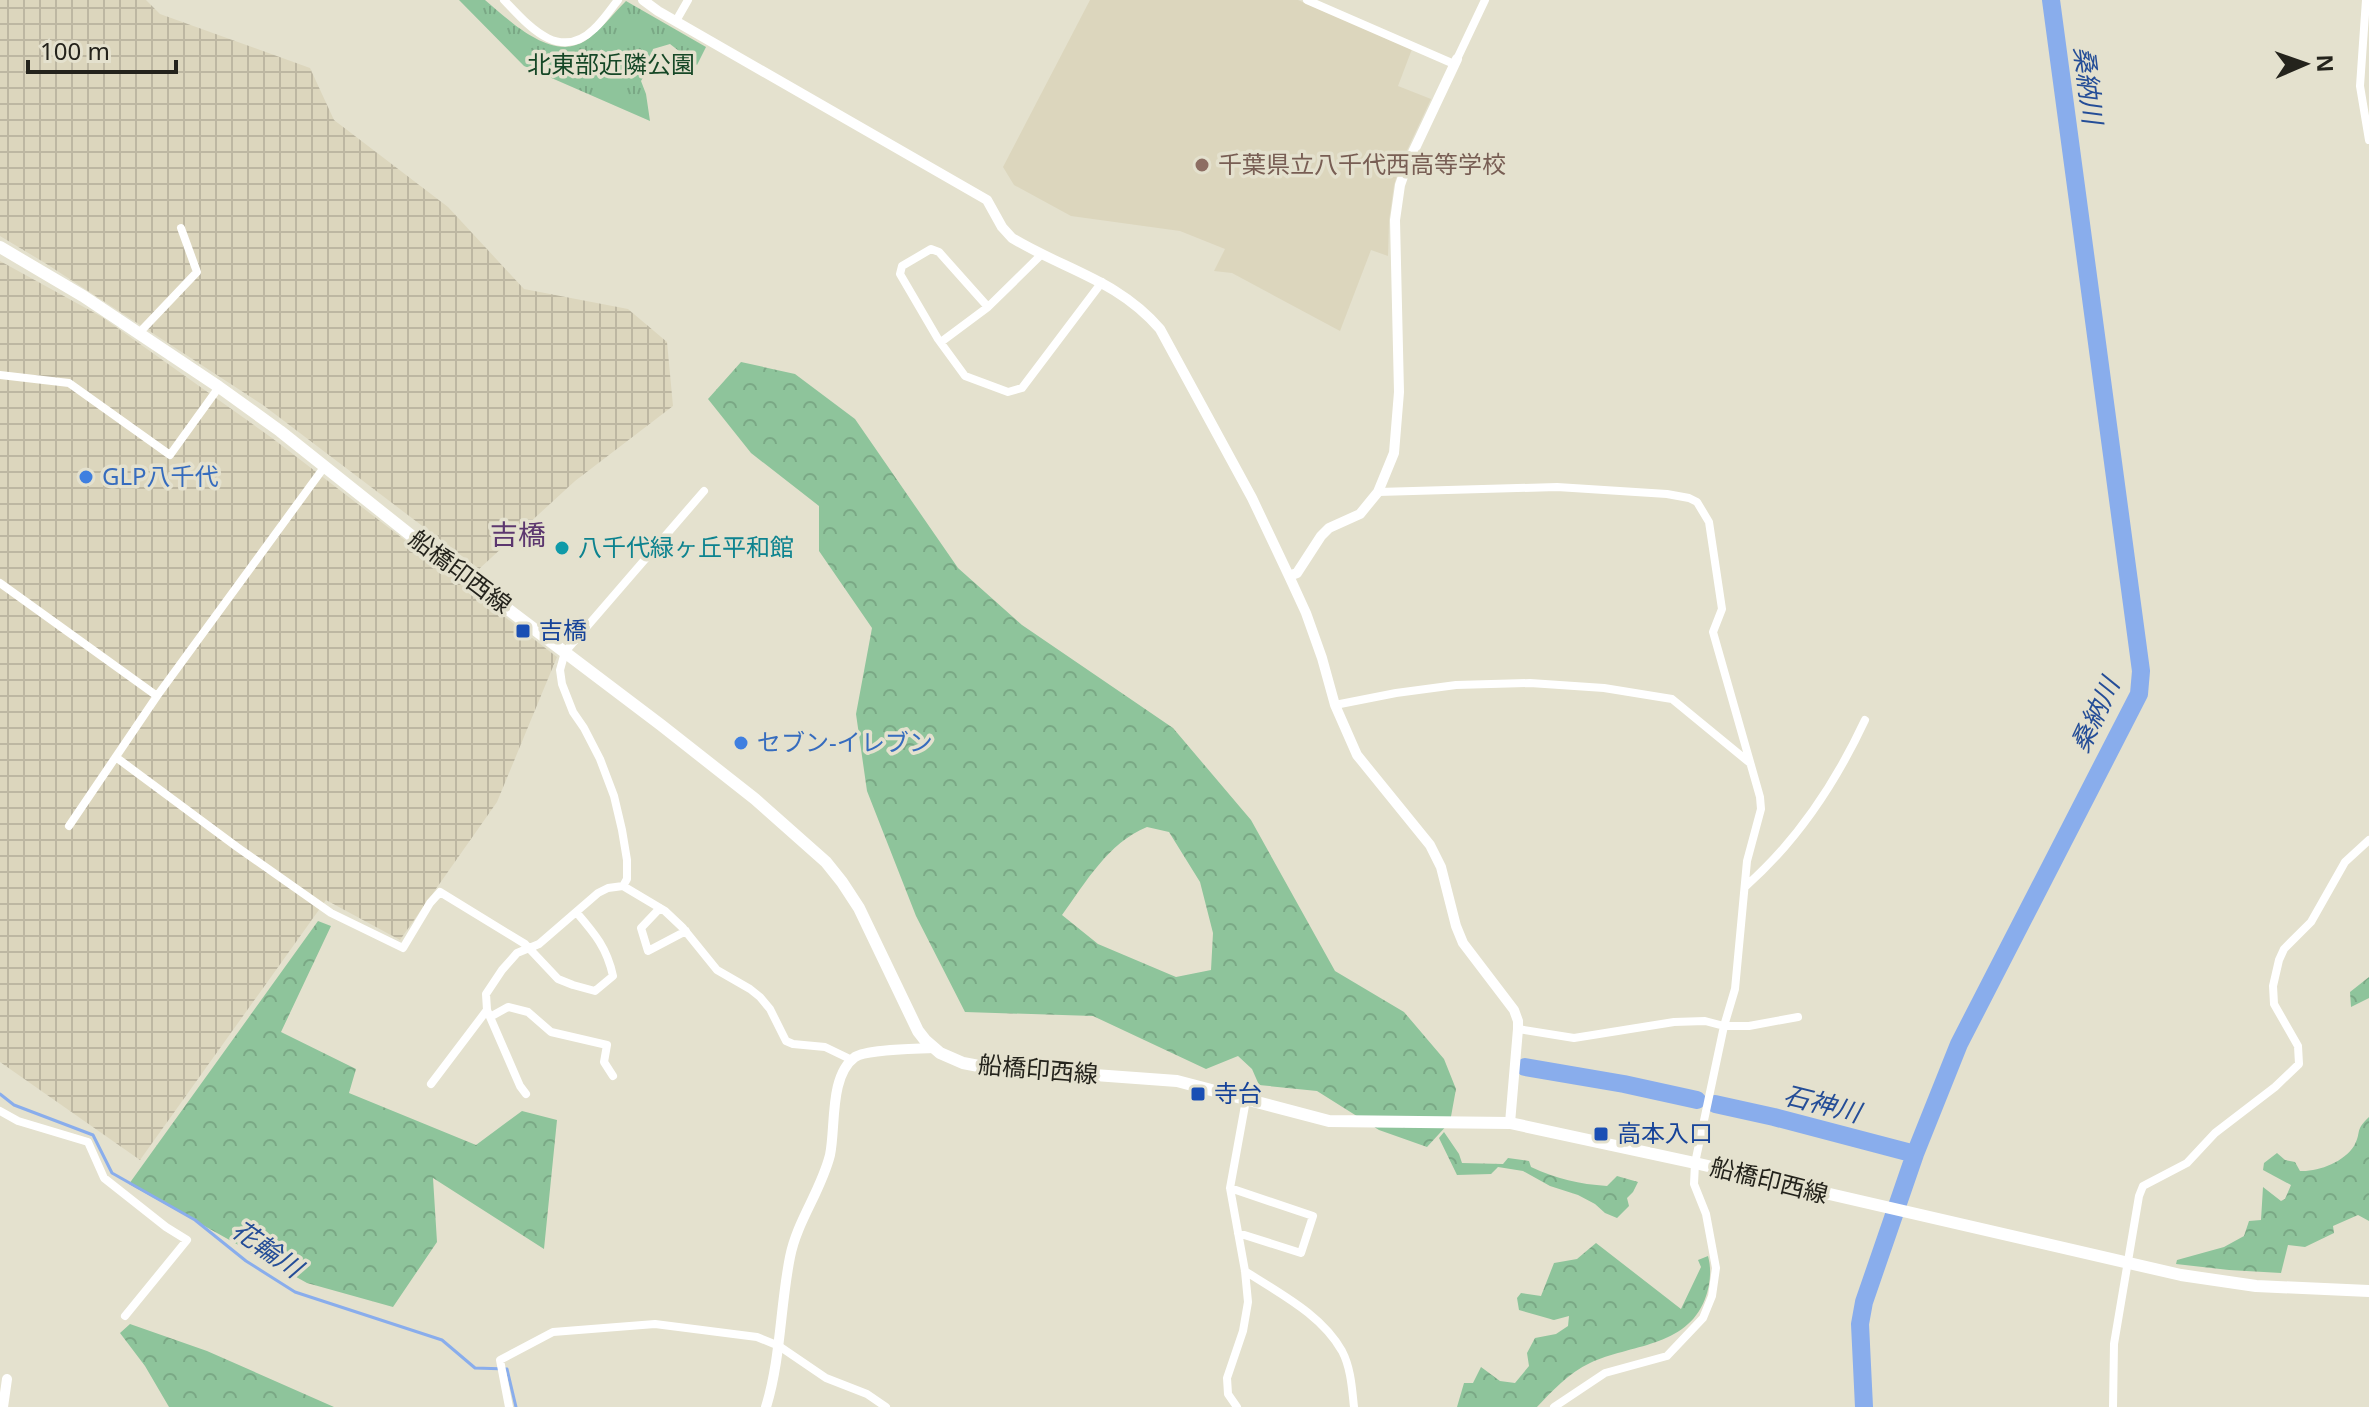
<svg xmlns="http://www.w3.org/2000/svg" width="2369" height="1407" font-family="'Noto Sans','Noto Sans JP',sans-serif">
  <defs>
    <pattern id="industrial-grid" width="8" height="8" patternUnits="userSpaceOnUse" patternTransform="scale(2)"><rect width="8" height="8" fill="#dcd6bd"/><path d="M0 4h8M4 0v8" fill="none" stroke="#bdb7a2"/></pattern>
    <pattern id="forest-crowns" width="20" height="18" patternUnits="userSpaceOnUse" patternTransform="scale(2)"><rect width="20" height="18" fill="#8ec49b"/><path d="M2 6a3 3 0 1 1 6 0M12 15a3 3 0 1 1 6 0" fill="none" stroke="#7aa885"/></pattern>
    <pattern id="park-tufts" width="24" height="20" patternUnits="userSpaceOnUse" patternTransform="scale(2)"><rect width="24" height="20" fill="#8ec49b"/><path d="M3 7l-1-3M5 7V3M7 7l1-3M15 17l-1-3M17 17v-4M19 17l1-3" fill="none" stroke="#7aa885"/></pattern>
  </defs>
  <rect width="100%" height="100%" fill="#e4e1ce"/>
  <!-- built -->
  <path fill="#dcd6bd" d="M1090,0H1298L1412,49L1398,86L1431,99L1401,163L1394,185L1389,221L1388,256L1371,250L1340,331L1232,273L1214,271L1225,249L1180,231L1071,216L1014,185L1003,167Z"/>
  <!-- industrial -->
  <path fill="url(#industrial-grid)" d="M0,0H146L160,14L310,68L334,120L448,207L524,289L628,309L667,342L673,406L575,481L479,569L263,405L45,263L0,236Z
    M0,261L102,317L272,438L557,657L497,802L400,940L326,900L140,1160L0,1062Z"/>
  <!-- forest -->
  <path fill="url(#forest-crowns)" fill-rule="evenodd" d="M741,362L795,374L855,419L958,568L1022,625L1173,728L1251,820L1335,971L1404,1012L1444,1059L1456,1089L1450,1122L1427,1147L1379,1130L1317,1091L1259,1085L1252,1069L1238,1056L1206,1069L1093,1016L965,1012L916,916L867,791L856,714L872,628L819,551V506L751,453L708,399ZM1147,827L1169,832L1200,882L1213,933L1211,970L1176,977L1098,944L1062,915C1086,882 1108,843 1147,827Z
    M318,921L331,926L281,1032L356,1069L349,1093L476,1145L522,1111L557,1120L544,1249L433,1178L437,1242L393,1307L307,1283L129,1184Z
    M2369,977V998L2351,1007L2350,992Z
    M2369,1117V1221L2358,1215L2333,1226L2334,1233L2305,1247L2288,1245L2281,1273L2229,1270L2176,1264L2177,1260L2224,1247L2244,1236L2249,1221L2261,1220L2263,1187L2281,1201L2285,1199L2291,1185L2263,1170L2264,1163L2277,1153L2285,1160L2295,1162L2300,1171C2318,1172 2344,1162 2354,1146C2362,1132 2354,1131 2369,1117Z
    M1444,1132L1459,1154L1462,1163L1503,1164L1508,1158L1529,1161L1531,1167C1557,1179 1579,1184 1607,1186L1617,1176L1638,1182L1633,1192L1627,1198L1629,1206L1617,1218L1605,1213L1595,1204L1578,1195L1550,1186L1523,1171L1498,1167L1491,1174L1457,1175L1439,1138Z
    M1596,1243L1681,1309L1701,1267L1698,1260L1708,1256C1712,1270 1710,1286 1705,1299C1686,1348 1630,1344 1590,1363C1569,1373 1552,1391 1537,1407H1457L1464,1383H1473L1481,1367L1500,1381L1515,1383L1529,1366L1527,1353L1535,1338L1556,1334L1568,1326L1569,1316L1554,1320L1519,1310L1517,1298L1521,1293L1541,1296L1554,1263L1577,1259Z
    M130,1324L207,1351L334,1407H169L145,1366L120,1333Z"/>
  <!-- park -->
  <path fill="url(#park-tufts)" d="M459,0H485C509,20 551,62 585,41C600,31 613,14 626,1L706,47L697,65L670,44L653,49L649,67L641,81L646,94L650,121L524,66Z"/>
  <g fill="none" stroke-linecap="round" stroke-linejoin="round">
    <!-- stream -->
    <path stroke="#89adec" stroke-width="3" d="M0,1094L14,1105L93,1135L112,1173L195,1220L246,1261L295,1292L442,1340L475,1368L507,1369L516,1407"/>
    <!-- river -->
    <path stroke="#89adec" stroke-width="18" d="M1525,1067L1624,1084L1697,1100
      M1715,1104L1774,1117L1915,1154
      M1864,1407L1860,1324L1864,1302L1915,1154L1959,1044L2139,694L2141,671L2051,0"/>
    <!-- minor -->
    <path stroke="#fff" stroke-width="8" d="M504,0C528,25 559,63 594,29C603,21 610,10 618,0
      M1307,0L1454,64
      M2366,0L2360,86L2369,140
      M676,21L688,0
      M1457,59L1485,0
      M988,307L1042,254
      M139,333L197,272L181,228
      M941,342L988,307L939,252L931,249L902,266L900,274L938,339L965,376L1008,392L1022,388L1102,282
      M0,375L69,383L170,455L219,387
      M1378,492L1557,487L1667,494L1689,498L1697,502L1709,522L1722,609L1713,632L1760,797L1761,809L1747,861L1735,989L1724,1026L1695,1163L1694,1184L1706,1214L1716,1268L1712,1296L1703,1318L1667,1356L1605,1373L1554,1407
      M0,583L157,696
      M1335,705L1396,693L1456,685L1530,683L1604,688L1672,699L1750,763
      M117,758L237,847L331,913L403,948L430,903L440,892L525,944L558,979L573,985L595,991L613,976C607,948 595,934 577,913
      M69,826L157,696L325,466
      M623,886L627,879V860L622,830L614,796L600,759L584,728L573,712L562,684L560,670L565,652L704,491
      M1746,886C1797,841 1836,782 1865,720
      M660,908L641,928L648,951L686,931
      M490,1017L508,1007L528,1012L551,1032L607,1045L604,1062L613,1076
      M1518,1029L1574,1038L1674,1022L1705,1021L1724,1026H1749L1798,1017
      M431,1084L487,1010
      M526,1094L520,1086L487,1010L486,994L502,970L517,953L539,944L598,893L608,888L623,886L665,911L683,928L717,970L750,989L760,997L770,1009L786,1041L793,1044L825,1047L852,1060
      M0,1111L18,1121L88,1142L104,1178L166,1227L187,1240L125,1316
      M1230,1188L1313,1216L1301,1253L1238,1233
      M1245,1271C1280,1294 1321,1314 1342,1351C1351,1368 1352,1389 1354,1407
      M509,1407L500,1360L553,1332L655,1324L757,1337L779,1346L826,1378L867,1394L886,1407
      M1237,1407L1228,1394L1227,1378L1243,1331L1248,1302L1245,1271L1230,1188L1246,1100
      M2113,1407L2114,1344L2139,1196L2143,1186L2187,1163L2215,1133L2275,1087L2299,1064L2298,1046L2274,1004L2273,986L2279,960L2284,949L2311,922L2345,862L2369,840"/>
    <!-- tertiary -->
    <path stroke="#fff" stroke-width="10" d="M643,0L658,11L987,200L1002,227L1012,238C1065,270 1118,280 1160,329L1252,498L1289,576L1306,613L1322,658L1335,705L1357,755L1430,845L1441,867L1456,926L1463,943L1514,1010L1518,1021V1029L1510,1123
      M1289,576L1297,573L1321,536L1329,528L1360,514L1378,492L1394,453L1399,392L1395,220L1400,185L1407,165L1457,59
      M3,1407L7,1379
      M766,1407C781,1358 780,1307 790,1257C797,1221 821,1191 830,1155C836,1127 829,1076 855,1057C867,1049 916,1049 933,1048"/>
    <!-- primary -->
    <path stroke="#fff" stroke-width="12" d="M0,247L83,296L219,387L280,431L423,545L661,725L755,799L826,862L842,882L859,908L918,1031L925,1040L940,1053L963,1063L984,1067L1177,1081L1329,1121L1510,1123L1695,1163L2181,1275L2256,1286L2369,1291"/>
  </g>
  <!-- markers -->
  <circle fill="#8d6e63" stroke="#e4e1ce" stroke-width="3" cx="1202" cy="165" r="8"/>
  <g fill="#3f7fe0" stroke="#e4e1ce" stroke-width="3">
    <circle cx="86" cy="477" r="8"/>
    <circle cx="741" cy="743" r="8"/>
  </g>
  <circle fill="#0f9aa8" stroke="#e4e1ce" stroke-width="3" cx="562" cy="548" r="8"/>
  <g fill="#1a4fb4" stroke="#e4e1ce" stroke-width="3">
    <rect x="515" y="623" width="16" height="16" rx="4"/>
    <rect x="1190" y="1086" width="16" height="16" rx="4"/>
    <rect x="1593" y="1126" width="16" height="16" rx="4"/>
  </g>
  <g text-anchor="middle" stroke-width="7" stroke-linejoin="round" paint-order="stroke">
    <!-- park labels -->
    <g font-size="24" fill="#154726" stroke="#e4e1ce">
      <text x="611" y="73">北東部近隣公園</text>
    </g>
    <!-- education labels -->
    <g font-size="24" fill="#785e54" stroke="#e4e1ce" text-anchor="start">
      <text x="1218" y="173">千葉県立八千代西高等学校</text>
    </g>
    <!-- shop labels -->
    <g font-size="24" fill="#366cbe" stroke="#e4e1ce" text-anchor="start">
      <text x="102" y="485">GLP八千代</text>
      <text x="757" y="751">セブン-イレブン</text>
    </g>
    <!-- culture labels -->
    <g font-size="24" fill="#0d838f" stroke="#e4e1ce" text-anchor="start">
      <text x="578" y="556">八千代緑ヶ丘平和館</text>
    </g>
    <!-- street labels -->
    <g font-size="24" fill="#24231c" stroke="#e4e1ce">
      <text transform="translate(460 572) rotate(37)" y="8">船橋印西線</text>
      <text transform="translate(1038 1070) rotate(5)" y="8">船橋印西線</text>
      <text transform="translate(1769 1181) rotate(14)" y="8">船橋印西線</text>
    </g>
    <!-- transit labels -->
    <g font-size="24" fill="#164399" stroke="#e4e1ce" text-anchor="start">
      <text x="539" y="639">吉橋</text>
      <text x="1214" y="1102">寺台</text>
      <text x="1617" y="1142">高本入口</text>
    </g>
    <!-- water labels -->
    <g font-size="26" font-style="italic" fill="#244d97" stroke="#e4e1ce">
      <text transform="translate(2088 85) rotate(83)" y="9">桑納川</text>
      <text transform="translate(2095 715) rotate(-65)" y="9">桑納川</text>
      <text transform="translate(1822 1104) rotate(14)" y="9">石神川</text>
      <text transform="translate(267 1249) rotate(35)" y="9">花輪川</text>
    </g>
    <!-- quarter labels -->
    <g font-size="28" fill="#5c376f" stroke="#e4e1ce">
      <text x="518" y="545">吉橋</text>
    </g>
  </g>
  <!-- north arrow -->
  <g transform="translate(2305 64) rotate(88)" stroke="#e4e1ce" stroke-width="6" paint-order="stroke">
  <path d="M0-6L14 30L0 20L-14 30Z" fill="#24231c"/>
  <text y="-12" font-size="22" font-weight="bold" text-anchor="middle" fill="#24231c">N</text>
  </g>
  <!-- scale -->
  <path d="M28 60v12h148v-12" fill="none" stroke="#24231c" stroke-width="4"/>
  <text x="40" y="60" font-size="24" fill="#24231c" stroke="#e4e1ce" stroke-width="6" paint-order="stroke">100 m</text>
</svg>
